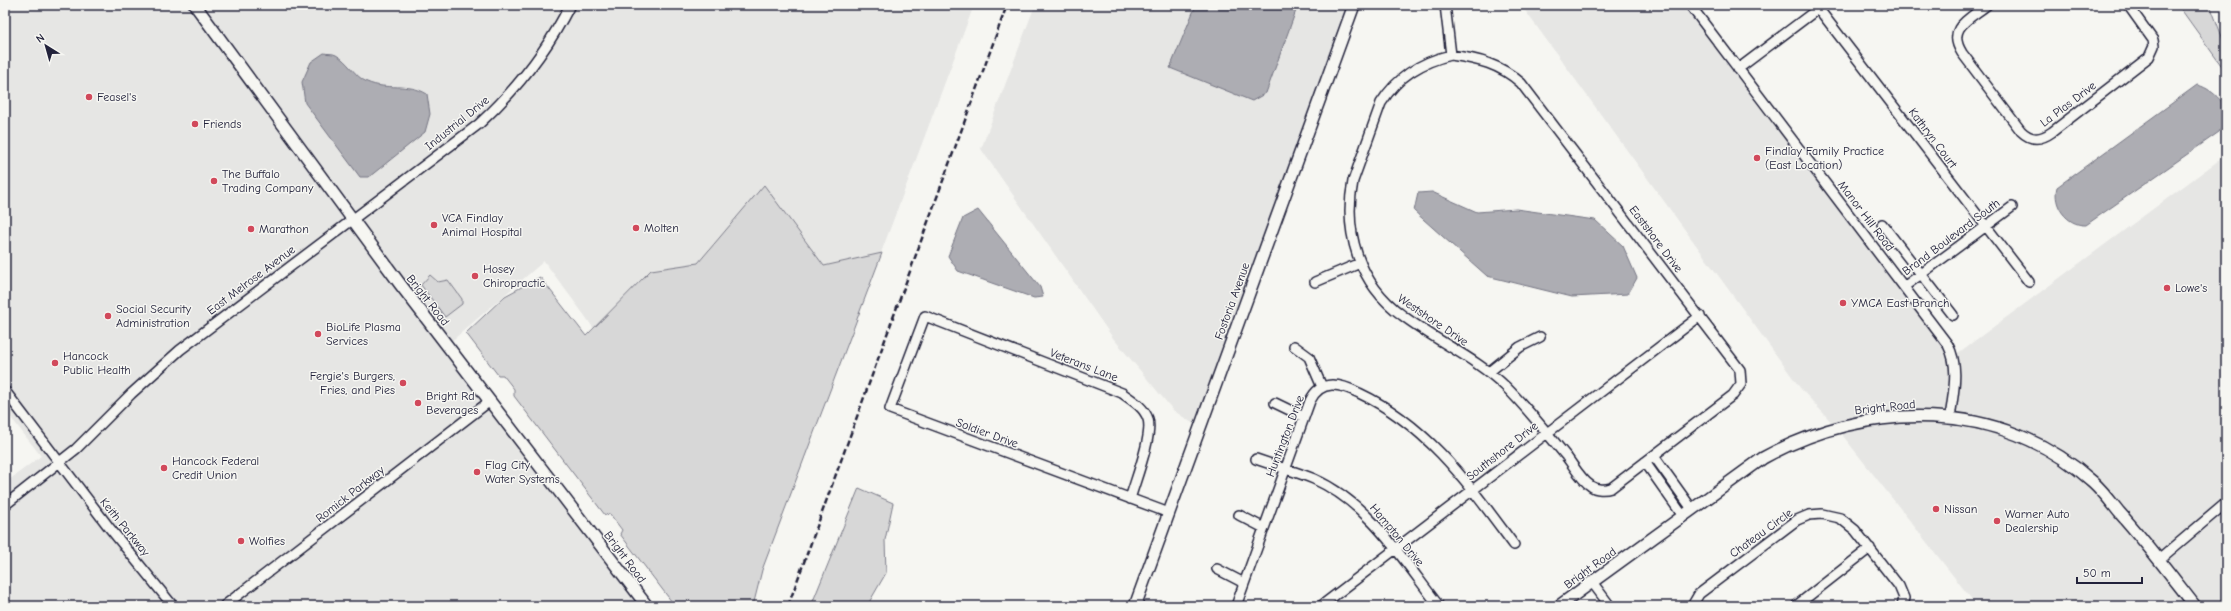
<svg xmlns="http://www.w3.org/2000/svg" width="2231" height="611" font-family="'Comic Neue',sans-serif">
  <rect width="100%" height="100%" fill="#f6f6f2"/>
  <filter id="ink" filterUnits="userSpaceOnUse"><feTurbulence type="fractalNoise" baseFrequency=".025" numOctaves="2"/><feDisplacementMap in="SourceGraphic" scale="8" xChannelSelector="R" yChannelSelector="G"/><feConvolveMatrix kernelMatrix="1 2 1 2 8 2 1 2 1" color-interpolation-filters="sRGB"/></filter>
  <g filter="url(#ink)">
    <!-- built -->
    <path fill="#e6e6e4" d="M5,5H974L762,570L585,316L544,261L447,345L647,606H5V483L41,456L5,410Z
      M1035,5H1349L1195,425L1173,410L1113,338L981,149Z
      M1521,5H1690L1954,356L2226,155V606H1977L1836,427L1801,389Z"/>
    <!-- green -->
    <path fill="#d7d7d7" stroke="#7c7c89" d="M2178,5H2210L2226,47V72Z
      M764,185L824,266L882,253L762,570L753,606H675L620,534L622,530L610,514L605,515L514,396V389L503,375H498L466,333L505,296L540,277L586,336L651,270L698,263Z
      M430,275L438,282L448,280L462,299V304L445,317L421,285Z
      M859,488L893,503L885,540L886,573L867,606H811Z"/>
    <!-- water -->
    <path fill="#adadb3" stroke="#757583" d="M1196,5H1298L1266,93L1252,101L1170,68Z
      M324,53C327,54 333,53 336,55C348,61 355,77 367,82C387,91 408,82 427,94L430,114L425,132L369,177H360L305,103L302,82L311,62Z
      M2197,85C2209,87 2229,103 2226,118C2225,122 2221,128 2219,132L2086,225C2067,226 2052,205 2057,187Z
      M1432,192L1477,212L1516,209L1595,220L1623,246L1637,278L1628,294L1572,297L1487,276L1414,211L1418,193Z
      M978,210L1040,287L1043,297L1034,298L958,271L948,256L963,218Z"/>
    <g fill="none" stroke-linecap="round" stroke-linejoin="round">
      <!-- minor casing -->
      <g stroke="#22223b" stroke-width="12">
        <path id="minor" d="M1445,5L1451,55
          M1690,5L1948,345C1960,368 1953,393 1950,418
          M1987,5C1969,19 1946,28 1962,53L2021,131C2031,141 2041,140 2052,132L2149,57L2154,46L2153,40L2128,5
          M1818,8L2029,282
          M1451,55C1478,59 1500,64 1521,83L1740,370L1741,384L1733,395L1611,488C1605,490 1596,490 1591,486C1581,480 1573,465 1566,456C1547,433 1528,409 1506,387C1476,358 1436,341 1402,315C1359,284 1343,232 1353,181L1381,103C1398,76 1421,62 1451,55Z
          M1738,69L1823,5
          M1882,224L1953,315
          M1315,282L1360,263
          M1905,286L2012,207
          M1294,346L1309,357L1322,387
          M1489,372L1520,347L1540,337
          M5,391L108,526L173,606
          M1275,403L1304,417
          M1654,456L1692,509
          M1256,459C1275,466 1295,471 1314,479C1370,504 1403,560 1439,606
          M1645,462L1683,516
          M1130,499C1135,481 1153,436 1148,419C1144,407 1132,400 1122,393L925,316L890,409L1169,513
          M5,505L76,449L131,394L180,350L479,124C517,89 547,51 570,5
          M1239,515L1264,528
          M2160,559L2226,503
          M1217,569L1244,583
          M1592,582L1610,606
          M224,606L490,401
          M1236,606L1310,401C1321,378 1341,384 1359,393C1429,426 1470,486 1514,545
          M1321,606L1700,316
          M1692,606L1699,594L1797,520L1809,515L1822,514L1840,518L1855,530L1899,586L1904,598L1902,606
          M1796,606L1870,548"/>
      </g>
      <!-- major casing -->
      <g stroke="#22223b" stroke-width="14">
        <path id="major" d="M195,5L400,284L647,606
          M1135,606L1354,5
          M1559,606L1763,458C1868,400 2000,398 2093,482C2103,491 2111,502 2119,512C2146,542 2170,574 2195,606"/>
      </g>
      <!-- minor -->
      <use href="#minor" stroke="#f6f6f2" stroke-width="9"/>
      <!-- major -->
      <use href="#major" stroke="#f6f6f2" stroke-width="11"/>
      <!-- rail -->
      <path stroke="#22223b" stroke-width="2.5" stroke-dasharray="6 3" stroke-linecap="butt" d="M788,606L1007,5"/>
    </g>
  </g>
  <!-- markers -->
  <g fill="#d1495b" stroke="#f6f6f2" stroke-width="1.5">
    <circle cx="89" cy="97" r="4"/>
    <circle cx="195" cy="124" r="4"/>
    <circle cx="1757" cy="158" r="4"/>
    <circle cx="214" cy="181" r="4"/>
    <circle cx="434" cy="225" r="4"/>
    <circle cx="636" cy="228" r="4"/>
    <circle cx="251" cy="229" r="4"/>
    <circle cx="475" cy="276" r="4"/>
    <circle cx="2167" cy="288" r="4"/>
    <circle cx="1843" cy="303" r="4"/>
    <circle cx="108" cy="316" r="4"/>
    <circle cx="318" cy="334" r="4"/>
    <circle cx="55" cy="363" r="4"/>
    <circle cx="403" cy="383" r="4"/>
    <circle cx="418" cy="403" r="4"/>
    <circle cx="164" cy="468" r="4"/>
    <circle cx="477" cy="472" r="4"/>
    <circle cx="1936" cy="509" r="4"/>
    <circle cx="1997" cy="521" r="4"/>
    <circle cx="241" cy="541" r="4"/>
  </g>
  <g text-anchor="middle" stroke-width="3" stroke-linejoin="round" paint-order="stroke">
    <!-- poi labels -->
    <g font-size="12" fill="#22223b" stroke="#f6f6f2" text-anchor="start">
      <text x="97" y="101">Feasel's</text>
      <text x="203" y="128">Friends</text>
      <text x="1765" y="155">Findlay Family Practice<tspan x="1765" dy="14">(East Location)</tspan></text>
      <text x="222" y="178">The Buffalo<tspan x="222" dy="14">Trading Company</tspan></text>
      <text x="442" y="222">VCA Findlay<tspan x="442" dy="14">Animal Hospital</tspan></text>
      <text x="644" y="232">Molten</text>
      <text x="259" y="233">Marathon</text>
      <text x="483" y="273">Hosey<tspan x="483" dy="14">Chiropractic</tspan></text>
      <text x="2175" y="292">Lowe's</text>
      <text x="1851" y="307">YMCA East Branch</text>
      <text x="116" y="313">Social Security<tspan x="116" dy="14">Administration</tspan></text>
      <text x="326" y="331">BioLife Plasma<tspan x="326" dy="14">Services</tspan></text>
      <text x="63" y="360">Hancock<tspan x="63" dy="14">Public Health</tspan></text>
      <text x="395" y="380" text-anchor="end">Fergie's Burgers,<tspan x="395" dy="14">Fries, and Pies</tspan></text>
      <text x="426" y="400">Bright Rd<tspan x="426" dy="14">Beverages</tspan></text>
      <text x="172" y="465">Hancock Federal<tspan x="172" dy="14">Credit Union</tspan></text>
      <text x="485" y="469">Flag City<tspan x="485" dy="14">Water Systems</tspan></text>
      <text x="1944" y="513">Nissan</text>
      <text x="2005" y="518">Warner Auto<tspan x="2005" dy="14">Dealership</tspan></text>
      <text x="249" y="545">Wolfies</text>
    </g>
    <!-- street labels -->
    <g font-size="12" fill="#22223b" stroke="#f6f6f2">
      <text transform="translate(2068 104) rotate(-37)" y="4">La Plas Drive</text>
      <text transform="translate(457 123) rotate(-39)" y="4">Industrial Drive</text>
      <text transform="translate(1933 138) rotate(53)" y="4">Kathryn Court</text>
      <text transform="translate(1866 216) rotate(53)" y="4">Manor Hill Road</text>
      <text transform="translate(1951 237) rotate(-37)" y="4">Brand Boulevard South</text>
      <text transform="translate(1656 239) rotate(53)" y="4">Eastshore Drive</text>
      <text transform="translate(251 280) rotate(-37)" y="4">East Melrose Avenue</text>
      <text transform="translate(428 300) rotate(52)" y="4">Bright Road</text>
      <text transform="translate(1232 301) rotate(-70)" y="4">Fostoria Avenue</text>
      <text transform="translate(1433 320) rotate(34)" y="4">Westshore Drive</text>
      <text transform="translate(1084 365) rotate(21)" y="4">Veterans Lane</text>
      <text transform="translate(1885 407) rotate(-6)" y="4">Bright Road</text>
      <text transform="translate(987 433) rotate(20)" y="4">Soldier Drive</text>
      <text transform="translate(1285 436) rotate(-69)" y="4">Huntington Drive</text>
      <text transform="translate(1502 451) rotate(-38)" y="4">Southshore Drive</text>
      <text transform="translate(350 494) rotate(-38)" y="4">Romick Parkway</text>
      <text transform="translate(125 527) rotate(51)" y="4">Keith Parkway</text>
      <text transform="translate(1761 533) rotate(-36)" y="4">Chateau Circle</text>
      <text transform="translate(1397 535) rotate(50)" y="4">Hampton Drive</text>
      <text transform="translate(625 557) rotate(53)" y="4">Bright Road</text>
      <text transform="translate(1590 568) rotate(-36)" y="4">Bright Road</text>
    </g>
  </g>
  <!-- margin -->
  <rect width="2231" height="611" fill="none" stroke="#f6f6f2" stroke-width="20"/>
  <rect x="10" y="10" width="2211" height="591" fill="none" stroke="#22223b" stroke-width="1.5" filter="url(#ink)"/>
  <!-- north arrow -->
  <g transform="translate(46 46) rotate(323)" stroke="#f6f6f2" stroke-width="3" paint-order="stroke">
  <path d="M0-3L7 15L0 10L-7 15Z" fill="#22223b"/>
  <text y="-6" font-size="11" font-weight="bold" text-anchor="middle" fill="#22223b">N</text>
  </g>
  <!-- scale -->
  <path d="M2077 577v6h65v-6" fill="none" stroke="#22223b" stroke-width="2"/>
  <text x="2083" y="577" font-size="12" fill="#22223b" stroke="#f6f6f2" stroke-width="3" paint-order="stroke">50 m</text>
</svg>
